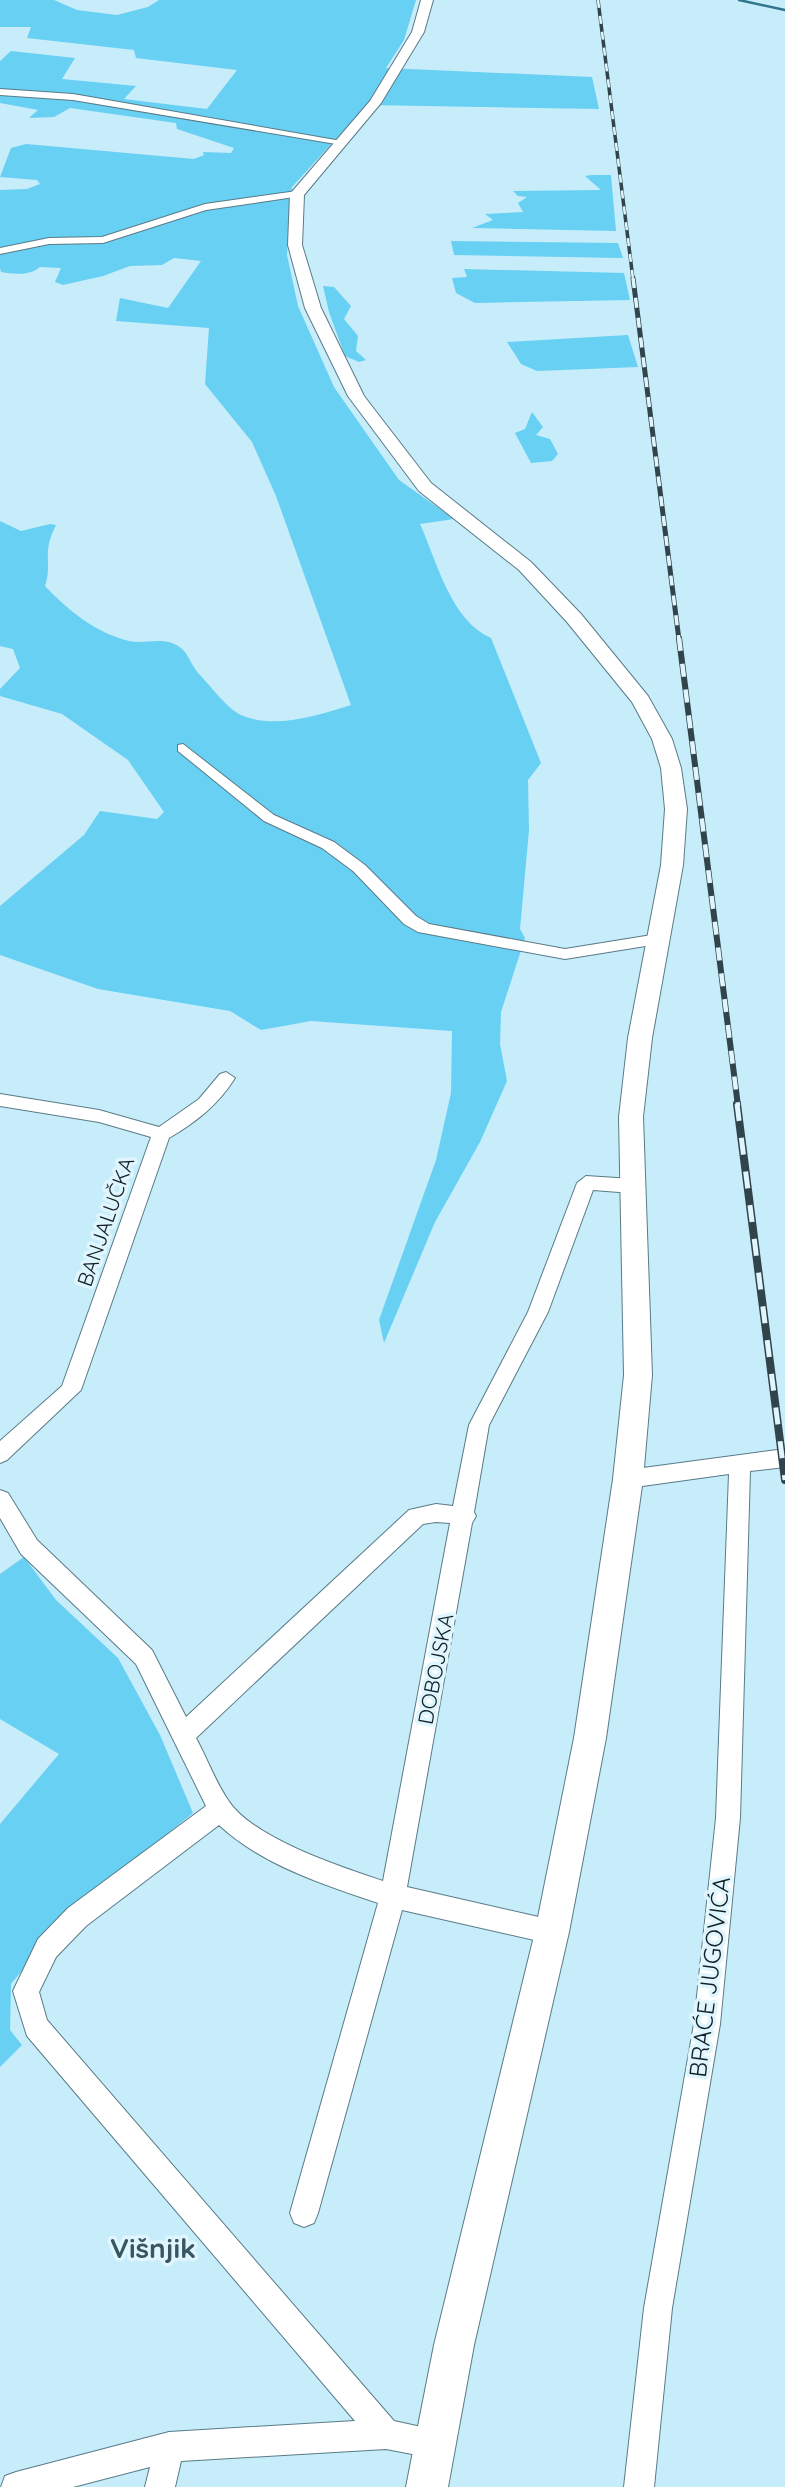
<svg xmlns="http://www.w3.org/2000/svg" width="785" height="2487" font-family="Quicksand,sans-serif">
  <rect width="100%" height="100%" fill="#c7ecfa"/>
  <!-- green -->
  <path fill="#67d0f3" d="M0,0H54L77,10L117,15L148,7L159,0H416L404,40L386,68L592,77L599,109L367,105L292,187L287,255L298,306L334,387L399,480L454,519L420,524C437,562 451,621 491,638L541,763L528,780L529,830L520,929L525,938L501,1012L500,1044L507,1081L480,1142L435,1222L384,1343L379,1320L436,1160L451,1093L452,1031L311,1021L261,1030L230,1011L98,989L0,955V906L84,835L100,811L157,819L164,812L128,760L62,714L0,696V689L20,668L13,649L0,646V521L21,531L50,524L56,525C41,554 53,562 45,586C69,611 94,632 129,641C145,645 164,635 181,648C188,653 192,667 199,674C211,686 226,708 241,715C274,730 319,715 351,705L276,496L252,442L205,384L209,328L116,321L120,298L168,308L201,261L174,258L162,265L130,266L103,276L63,285L55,282L61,268L40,267C29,276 15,274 1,272L0,268V190L27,189L40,184L37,180L0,177L11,148L26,144L194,159L204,155L203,152L231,153L234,148L177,129L176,123L70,108L54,117L29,118L38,110L0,103V61L11,51L75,58L62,79L136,86L124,99L207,109L237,70L136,58L134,50L27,38L31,27H0Z
    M592,175H611L616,231L472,228L493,220L485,214L523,212L518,203L527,197L518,196L513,191L601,190L585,176Z
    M451,241L618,243L623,258L454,255Z
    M464,269L624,273L630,300L475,303L456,293L452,278L467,277Z
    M323,286L334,287L351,306L344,319L358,336L356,351L366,360L359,362L345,356L329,312Z
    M628,335L638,367L537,371L521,364L507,342Z
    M532,412L543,427L536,435L550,439L558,454L552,461L531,463L515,433L525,429Z
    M24,1557L56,1600L118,1658L160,1735L193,1813L66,1916L11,1984L10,2030L22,2045L0,2067V1824L59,1754L0,1719V1574Z"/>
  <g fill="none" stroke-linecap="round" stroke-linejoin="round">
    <!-- stream -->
    <path stroke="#30768e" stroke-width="2.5" d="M739,0L785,10"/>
    <!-- street casing -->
    <g stroke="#597b87" stroke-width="2">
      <path id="street" d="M0,89L73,94L347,142L342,145L73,100L0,95Z
        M297,191L301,192V196L206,210L103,243L49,244L0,254V248L49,238L102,237L205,204Z
        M183,744L274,815L334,842L365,865L416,916L429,924L565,949L658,934L666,939L658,944L565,959L418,932L404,924L353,871L322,848L264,821L178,751V745Z
        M226,1072L235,1078C218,1105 196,1122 169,1138L81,1390L7,1460L0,1463V1441L62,1386L151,1137L99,1122L0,1106V1094L99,1110L159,1127L199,1099L220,1074Z
        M586,1176L632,1179L641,1186L632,1193L593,1190L548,1312L489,1425L474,1512L476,1516L472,1523L407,1887L552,1920L561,1923L565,1932L561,1941L552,1944L402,1910L318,2213L314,2223L304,2227L294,2223L290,2213L378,1903C324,1885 262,1865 219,1825L86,1926L56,1957L39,1992L47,2020L394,2421L444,2432L448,2443L444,2454L433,2458L386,2449L181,2461L175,2487H145L150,2467L73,2487H1L5,2476L16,2472L169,2432L355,2421L27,2036L13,1991L38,1939L68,1908L206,1806L136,1664L21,1554L0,1518V1490L8,1493L37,1540L152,1650L186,1717L409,1510L436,1504L453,1506L469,1425L528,1312L577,1183ZM436,1522L450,1523L383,1881C341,1867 252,1838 228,1800C215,1781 207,1758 196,1738L423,1524Z
        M785,1449V1467L750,1471L740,1818L720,2024L672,2308L654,2487H624L644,2308L694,2024L716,1818L729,1474L628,1488L620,1485L617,1479L620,1473L628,1470Z"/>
    </g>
    <!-- secondary casing -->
    <g stroke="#597b87" stroke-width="2">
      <path id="secondary" d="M421,0H433L424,32L381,103L304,195L302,245L321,308L364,396L431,483L531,562L581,614L648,696L672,739L681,768L687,809L683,865L652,1038L643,1117L652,1375L643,1479L606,1738L569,1932L474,2345L448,2487H406L434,2345L535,1932L574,1738L613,1479L624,1375L619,1117L628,1038L661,865L665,809L661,768L652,739L632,702L567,622L519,570L419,491L348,396L305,308L288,245L290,194L370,101L412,32Z"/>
    </g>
    <!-- street -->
    <use href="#street" fill="#fff" fill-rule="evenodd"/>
    <!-- secondary -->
    <use href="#secondary" fill="#fff" fill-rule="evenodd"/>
    <!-- rail-far3 casing -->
    <g stroke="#32444b" stroke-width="3.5">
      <path id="rail-far3" d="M598,0L633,279"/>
    </g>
    <!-- rail-far2 casing -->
    <g stroke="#32444b" stroke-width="5">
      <path id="rail-far2" d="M633,278L679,640"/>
    </g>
    <!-- rail-far1 casing -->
    <g stroke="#32444b" stroke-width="6">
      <path id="rail-far1" d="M679,638L738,1106"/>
    </g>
    <!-- rail casing -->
    <g stroke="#32444b" stroke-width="8">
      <path id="rail" d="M737,1104L785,1480"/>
    </g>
    <!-- rail-far3 -->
    <use href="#rail-far3" stroke="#e0f6ff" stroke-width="2.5" stroke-dasharray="8" stroke-linecap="butt"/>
    <!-- rail-far2 -->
    <use href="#rail-far2" stroke="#e0f6ff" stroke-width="3.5" stroke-dasharray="10" stroke-linecap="butt"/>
    <!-- rail-far1 -->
    <use href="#rail-far1" stroke="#e0f6ff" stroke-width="4.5" stroke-dasharray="13" stroke-linecap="butt"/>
    <!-- rail -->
    <use href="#rail" stroke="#e0f6ff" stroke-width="5" stroke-dasharray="17" stroke-linecap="butt"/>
  </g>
  <g text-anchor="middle" stroke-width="7" stroke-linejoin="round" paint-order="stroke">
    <!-- street labels -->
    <g font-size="21" fill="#132126" stroke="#e0f6ff">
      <text transform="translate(106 1222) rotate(-71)" y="7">BANJALUČKA</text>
      <text transform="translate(436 1669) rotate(-79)" y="7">DOBOJSKA</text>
    </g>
    <!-- near-street labels -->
    <g font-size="24" fill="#132126" stroke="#e0f6ff">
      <text transform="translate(710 1977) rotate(-83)" y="8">BRAĆE JUGOVIĆA</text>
    </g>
    <!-- near-quarter labels -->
    <g font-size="28" font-weight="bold" fill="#365662" stroke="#e0f6ff">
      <text x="153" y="2258">Višnjik</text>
    </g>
  </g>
</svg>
